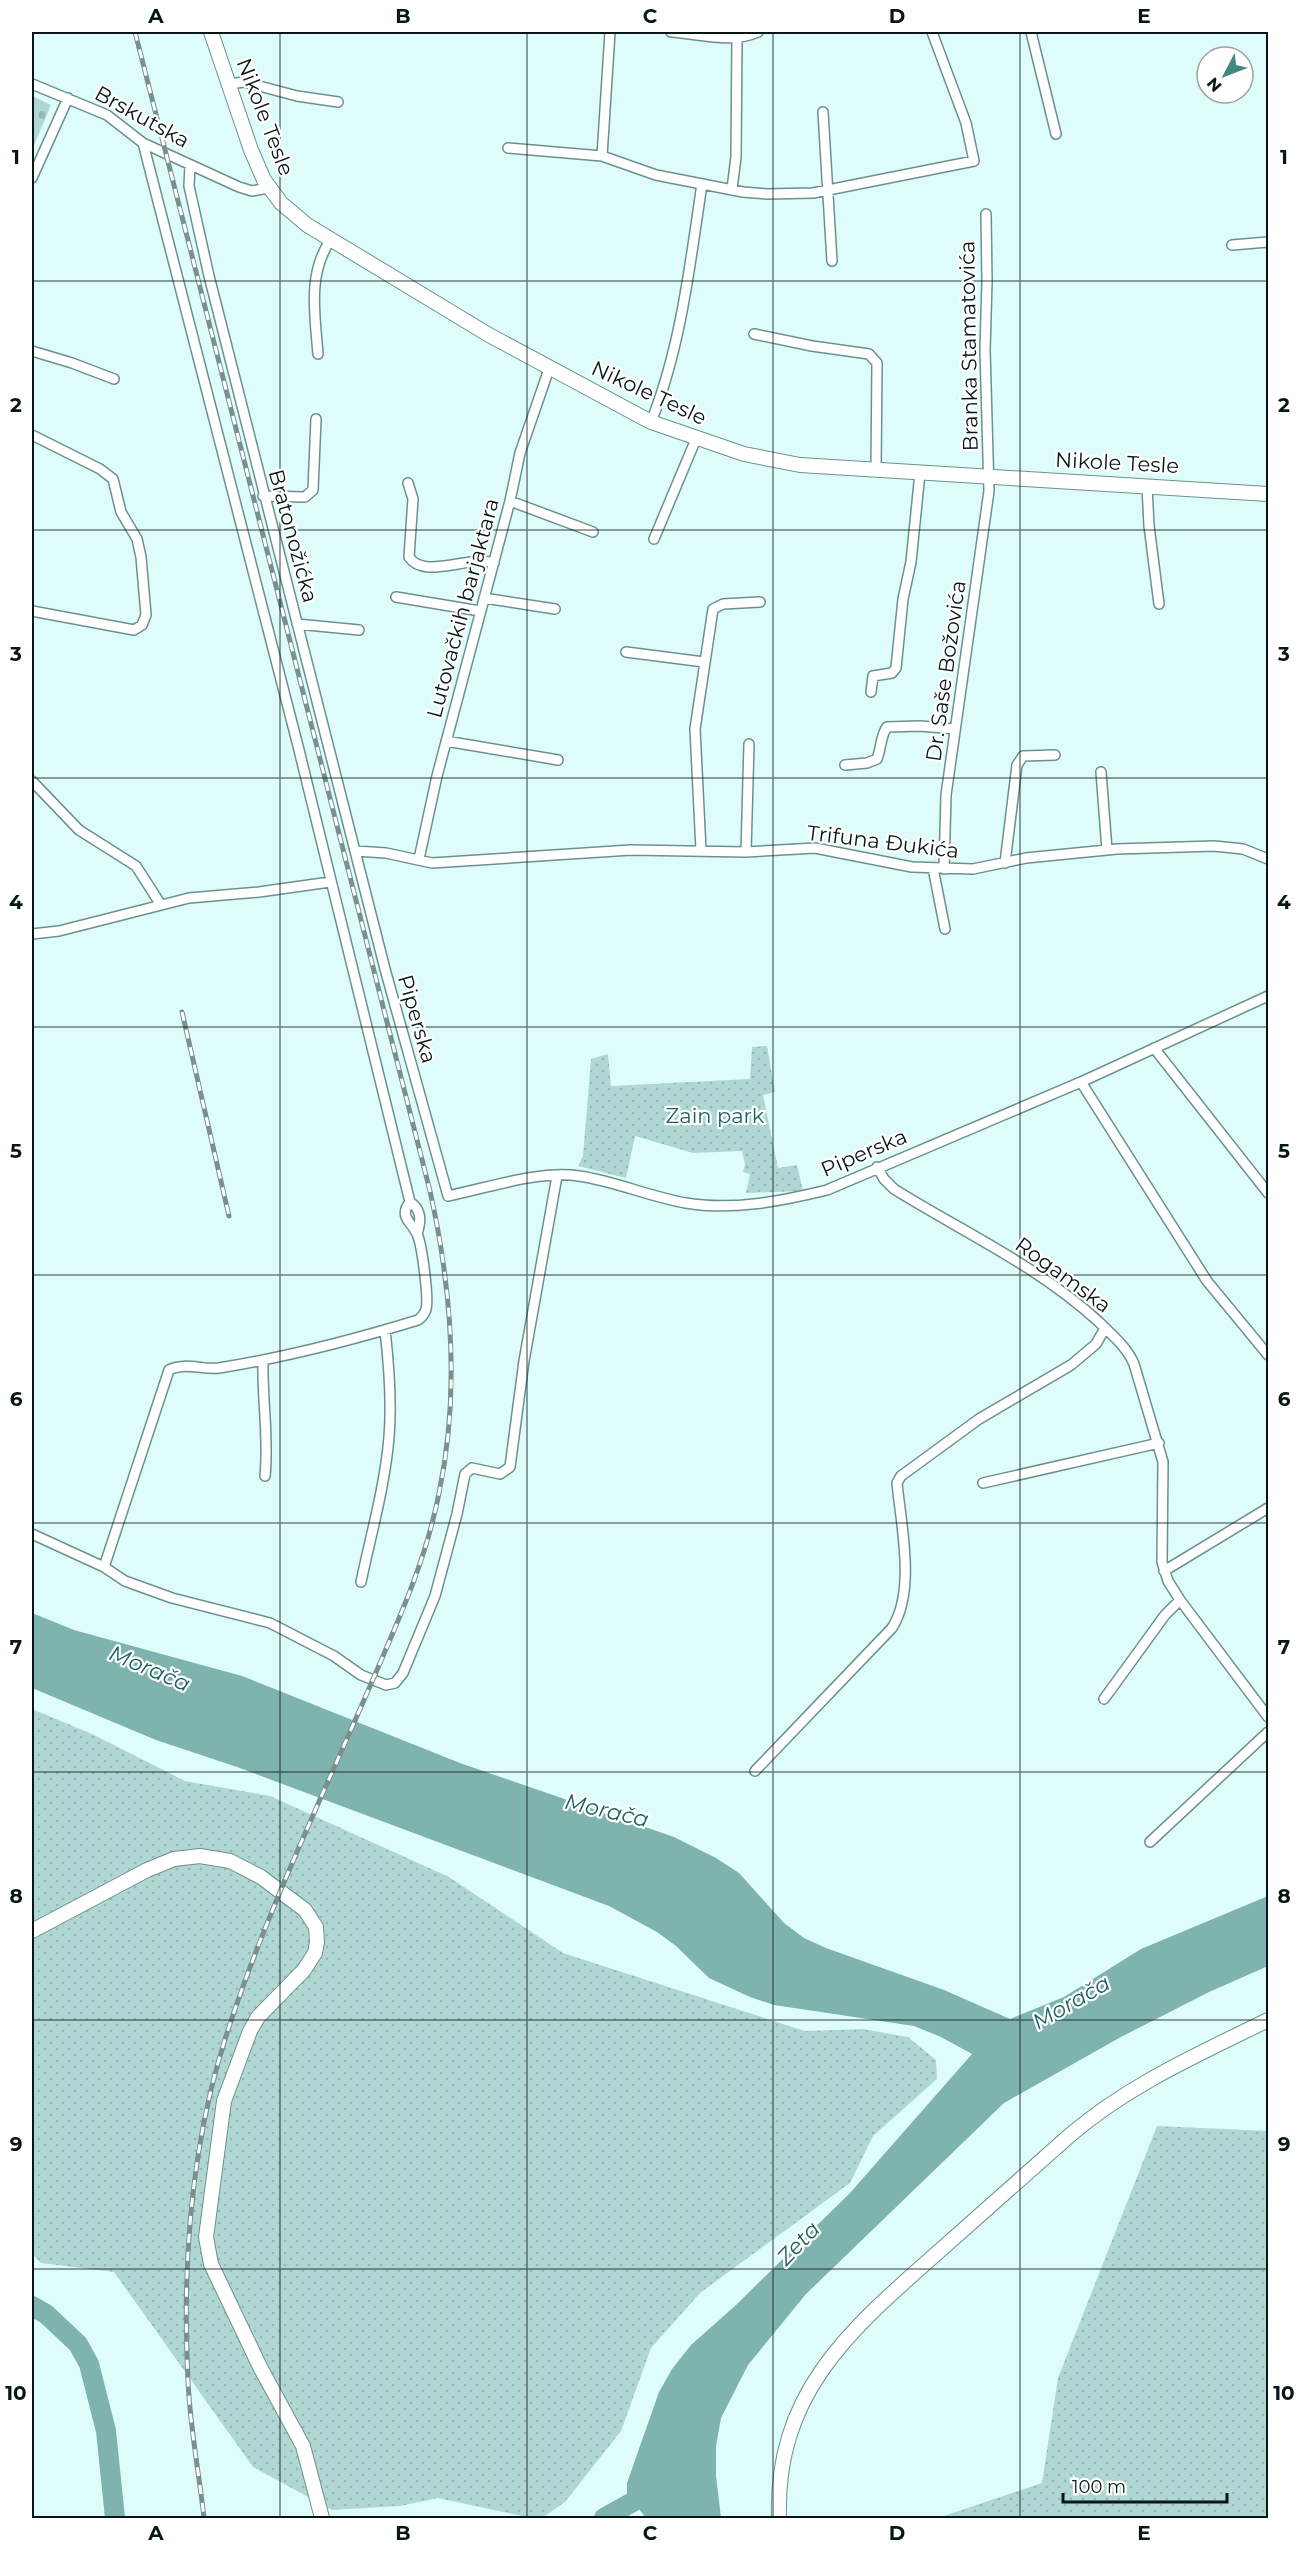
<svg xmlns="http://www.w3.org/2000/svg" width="1300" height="2550" font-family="Montserrat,sans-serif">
  <defs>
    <pattern id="green-dots" width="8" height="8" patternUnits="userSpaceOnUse" patternTransform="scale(1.5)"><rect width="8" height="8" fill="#b0d7d3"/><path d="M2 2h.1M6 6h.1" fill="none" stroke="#96b8b4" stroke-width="1.8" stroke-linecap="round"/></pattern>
    <pattern id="cemetery-stones" width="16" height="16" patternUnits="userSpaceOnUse" patternTransform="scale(1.5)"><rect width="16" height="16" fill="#b0d7d3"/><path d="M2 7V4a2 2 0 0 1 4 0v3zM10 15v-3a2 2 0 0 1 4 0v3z" fill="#96b8b4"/></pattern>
  </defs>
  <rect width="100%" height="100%" fill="#defdfa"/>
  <!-- green -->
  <path fill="url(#green-dots)" d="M767,1046L775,1092L763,1095L778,1168L797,1165L803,1191L746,1193L750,1174L743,1172L745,1164L742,1151L693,1153L635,1136L626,1178L578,1166L583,1156L591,1059L608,1054L611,1086L750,1079L752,1047Z
    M32,1709L92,1734L185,1781L270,1796L449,1877L563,1953L805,2031L863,2029L908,2037L936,2060L937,2079L873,2136L850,2183L700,2293L651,2348L621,2431L565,2502L542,2518H531L438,2498L400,2506L332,2510L253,2467L114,2272L41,2263L32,2254Z
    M1157,2126L1268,2131V2518H938L1042,2483L1058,2378Z"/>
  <!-- cemetery -->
  <path fill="url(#cemetery-stones)" d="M32,96L51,105L32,150Z"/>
  <!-- water -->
  <path fill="#7eb3ae" d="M32,1613L74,1630L242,1676L460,1763L674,1837L716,1858L739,1873L784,1923L804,1938L826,1948L944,1990L1010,2019L1064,1997L1141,1949L1268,1896V1966L1209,1992L1119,2038L1004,2103L806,2294L748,2365L721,2418L716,2446V2476L721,2518H646L627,2494V2483L659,2392L672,2369L691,2345L736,2305L850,2193L972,2054L941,2037L914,2026L774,2005L750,1997L709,1978L676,1946L657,1932L609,1906L237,1767L156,1740L32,1688Z"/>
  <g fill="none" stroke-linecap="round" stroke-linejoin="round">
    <!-- river -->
    <path stroke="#7eb3ae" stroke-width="20" d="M32,2306L46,2314L78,2344L89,2364L106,2431L115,2518
      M604,2518L656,2489"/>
    <!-- street casing -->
    <g stroke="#6c918d" stroke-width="12">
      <path id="street" d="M671,32C701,34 730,44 758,32
        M1031,32L1056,134
        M32,84L107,115L143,143L239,187L252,191L268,188
        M229,84L244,82L297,96L338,102
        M823,112L832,261
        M508,148L602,156L656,175L743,192L767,194L813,193L974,161L966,123L932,32
        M602,156L610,32
        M190,165L189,186L209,276L355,851L386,853L432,863L631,850L746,852L815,848L912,867L973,869L1026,858L1117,849L1214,846L1243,849L1268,859
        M32,178L68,98
        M732,189L736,157L737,39
        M1232,245L1268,242
        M754,334L812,346L869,354L877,363L876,471
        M32,351L72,363L114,379
        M318,354C315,315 307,274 331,239
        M651,422C681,347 690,264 702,184
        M32,435L100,469L113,479L121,512L137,539L141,557L146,615L142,625L134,630L32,611
        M408,483L413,499L409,557C424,580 468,555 494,563
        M1147,486L1149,526L1159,604
        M263,496L305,497L313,490L316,419
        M510,501L593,532
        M654,539L696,439
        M396,597L480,611
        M484,598L555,609
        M297,624L359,630
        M626,652L704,662
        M871,692L873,676L892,673L896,668L903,599L911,562L920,473
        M446,741L558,760
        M845,765L867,763L877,759C881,749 881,734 887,727L920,726L955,729
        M1101,772L1107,850
        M32,781L79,830L136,866L161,905
        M701,850L695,729L713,609L723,604L760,602
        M355,851L385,969L448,1196C487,1188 540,1170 579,1176C615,1181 650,1197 686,1203C732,1211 782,1201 827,1190L1081,1082L1268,996
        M746,852L749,744
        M419,859L437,776L510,501L520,453L549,369
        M1005,863L1017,765L1023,756L1055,755
        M933,868L945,929
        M944,869L946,795L989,491L985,350L987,281L986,214
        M32,934L59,931L189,898L259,892L330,882
        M1154,1048L1268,1193
        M1081,1082L1207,1281L1268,1355
        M877,1167L884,1179L894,1189C963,1232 1038,1266 1099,1322C1112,1335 1127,1347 1134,1364L1163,1462L1162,1562L1168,1581L1180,1600L1268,1717
        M410,1202C422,1210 421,1221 417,1234
        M263,1361C262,1400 269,1437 265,1476
        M983,1483L1159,1443
        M32,1534L104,1567L125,1581L172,1598L270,1623L334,1656L361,1675L386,1685L395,1683L403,1673L435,1596L457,1514L465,1474L472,1468L500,1474L510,1467L524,1361L557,1176
        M104,1567L169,1370C183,1362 204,1370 219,1368C287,1357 353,1340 418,1320C422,1317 425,1314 426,1309C429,1299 422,1244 417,1234C412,1222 398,1217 410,1202L298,746L143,143
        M1164,1571L1268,1508
        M361,1582C371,1534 385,1486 389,1437C392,1402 389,1365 385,1330
        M1104,1699L1165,1615L1180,1600
        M755,1771L892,1628C916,1591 901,1525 897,1483L901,1476L979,1419L1071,1365L1096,1344L1105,1328
        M1150,1842L1268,1732"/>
    </g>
    <!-- secondary casing -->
    <g stroke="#6c918d" stroke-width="16">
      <path id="secondary" d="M211,32L251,150L264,180L281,203L307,225L489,335L651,422L744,454L800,465L1268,494
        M32,1931L147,1870L174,1859L200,1856L230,1861L261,1877L305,1910L316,1927L317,1942L315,1953L304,1970L258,2017L250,2031L224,2101L206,2237L211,2264L260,2367L303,2446L322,2518
        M779,2518C775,2393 850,2330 936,2254C980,2215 1024,2176 1069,2136C1128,2085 1199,2054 1268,2020"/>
    </g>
    <!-- street -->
    <use href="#street" stroke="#fff" stroke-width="9"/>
    <!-- secondary -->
    <use href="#secondary" stroke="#fff" stroke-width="14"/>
    <!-- rail casing -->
    <g stroke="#79908e" stroke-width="5">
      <path id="rail" d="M135,32L430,1191C452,1290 460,1393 439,1493C425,1566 393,1632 364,1700C316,1810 264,1919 227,2033C191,2144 182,2264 188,2381C190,2427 199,2473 204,2518
        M182,1012L229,1216"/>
    </g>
    <!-- rail -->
    <use href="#rail" stroke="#fff" stroke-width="3" stroke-dasharray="9" stroke-linecap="butt"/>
  </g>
  <!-- grid -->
  <path fill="none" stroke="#081615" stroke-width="1.5" stroke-opacity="0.55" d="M280,32V2518M527,32V2518M773,32V2518M1020,32V2518M32,281H1268M32,530H1268M32,778H1268M32,1027H1268M32,1275H1268M32,1523H1268M32,1772H1268M32,2020H1268M32,2269H1268"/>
  <g text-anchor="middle" stroke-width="4.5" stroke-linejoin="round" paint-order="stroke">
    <!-- street labels -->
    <g font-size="21" fill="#081615" stroke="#fff">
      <text transform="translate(142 117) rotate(29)" y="7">Brskutska</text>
      <text transform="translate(265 117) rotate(69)" y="7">Nikole Tesle</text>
      <text transform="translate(969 346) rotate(-91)" y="7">Branka Stamatovića</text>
      <text transform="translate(649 393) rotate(25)" y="7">Nikole Tesle</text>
      <text transform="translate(1117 463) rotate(3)" y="7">Nikole Tesle</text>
      <text transform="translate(293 536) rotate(75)" y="7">Bratonožićka</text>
      <text transform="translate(463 608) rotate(-75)" y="7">Lutovačkih barjaktara</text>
      <text transform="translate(946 671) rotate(-82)" y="7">Dr. Saše Božovića</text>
      <text transform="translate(883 842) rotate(7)" y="7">Trifuna Đukića</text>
      <text transform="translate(417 1019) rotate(74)" y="7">Piperska</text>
      <text transform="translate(864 1153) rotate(-23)" y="7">Piperska</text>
      <text transform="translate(1063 1275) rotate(36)" y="7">Rogamska</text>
    </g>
    <!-- park labels -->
    <g font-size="21" fill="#1c635e" stroke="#fff">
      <text x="715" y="1123">Zain park</text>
    </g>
    <!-- water labels -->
    <g font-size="22" font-style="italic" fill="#1b635e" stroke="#fff">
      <text transform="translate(150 1668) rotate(23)" y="8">Morača</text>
      <text transform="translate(607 1810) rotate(13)" y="8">Morača</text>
      <text transform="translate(1071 2002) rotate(-30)" y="8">Morača</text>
      <text transform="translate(798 2243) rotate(-46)" y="8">Zeta</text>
    </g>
  </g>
  <!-- border -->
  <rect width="1300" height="2550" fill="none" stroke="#ffffff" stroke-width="66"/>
  <!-- north arrow -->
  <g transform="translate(1225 75) rotate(228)"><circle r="28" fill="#ffffff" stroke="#9ca2a1" stroke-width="1.5"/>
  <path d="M0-4.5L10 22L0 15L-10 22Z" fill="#418882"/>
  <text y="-9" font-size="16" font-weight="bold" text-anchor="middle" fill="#081615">N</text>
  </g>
  <!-- scale -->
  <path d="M1063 2493v9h164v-9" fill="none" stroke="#081615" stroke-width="3"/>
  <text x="1072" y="2493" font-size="18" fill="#081615" stroke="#ffffff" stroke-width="4.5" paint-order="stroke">100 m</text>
  <rect x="33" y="33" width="1234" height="2484" fill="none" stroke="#081615" stroke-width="2"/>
  <g font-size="20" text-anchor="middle" font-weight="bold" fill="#081615">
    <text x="156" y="23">A</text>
    <text x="403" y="23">B</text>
    <text x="650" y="23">C</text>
    <text x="897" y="23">D</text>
    <text x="1144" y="23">E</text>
    <text x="16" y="164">1</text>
    <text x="1284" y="164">1</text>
    <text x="16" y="412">2</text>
    <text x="1284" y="412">2</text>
    <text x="16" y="661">3</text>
    <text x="1284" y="661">3</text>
    <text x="16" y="909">4</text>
    <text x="1284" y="909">4</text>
    <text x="16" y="1158">5</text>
    <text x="1284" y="1158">5</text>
    <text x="16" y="1406">6</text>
    <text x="1284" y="1406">6</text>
    <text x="16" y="1654">7</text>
    <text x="1284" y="1654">7</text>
    <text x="16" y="1903">8</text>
    <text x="1284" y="1903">8</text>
    <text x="16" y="2151">9</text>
    <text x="1284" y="2151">9</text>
    <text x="16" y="2400">10</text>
    <text x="1284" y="2400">10</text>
    <text x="156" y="2540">A</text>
    <text x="403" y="2540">B</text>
    <text x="650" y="2540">C</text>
    <text x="897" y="2540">D</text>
    <text x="1144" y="2540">E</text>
  </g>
</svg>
